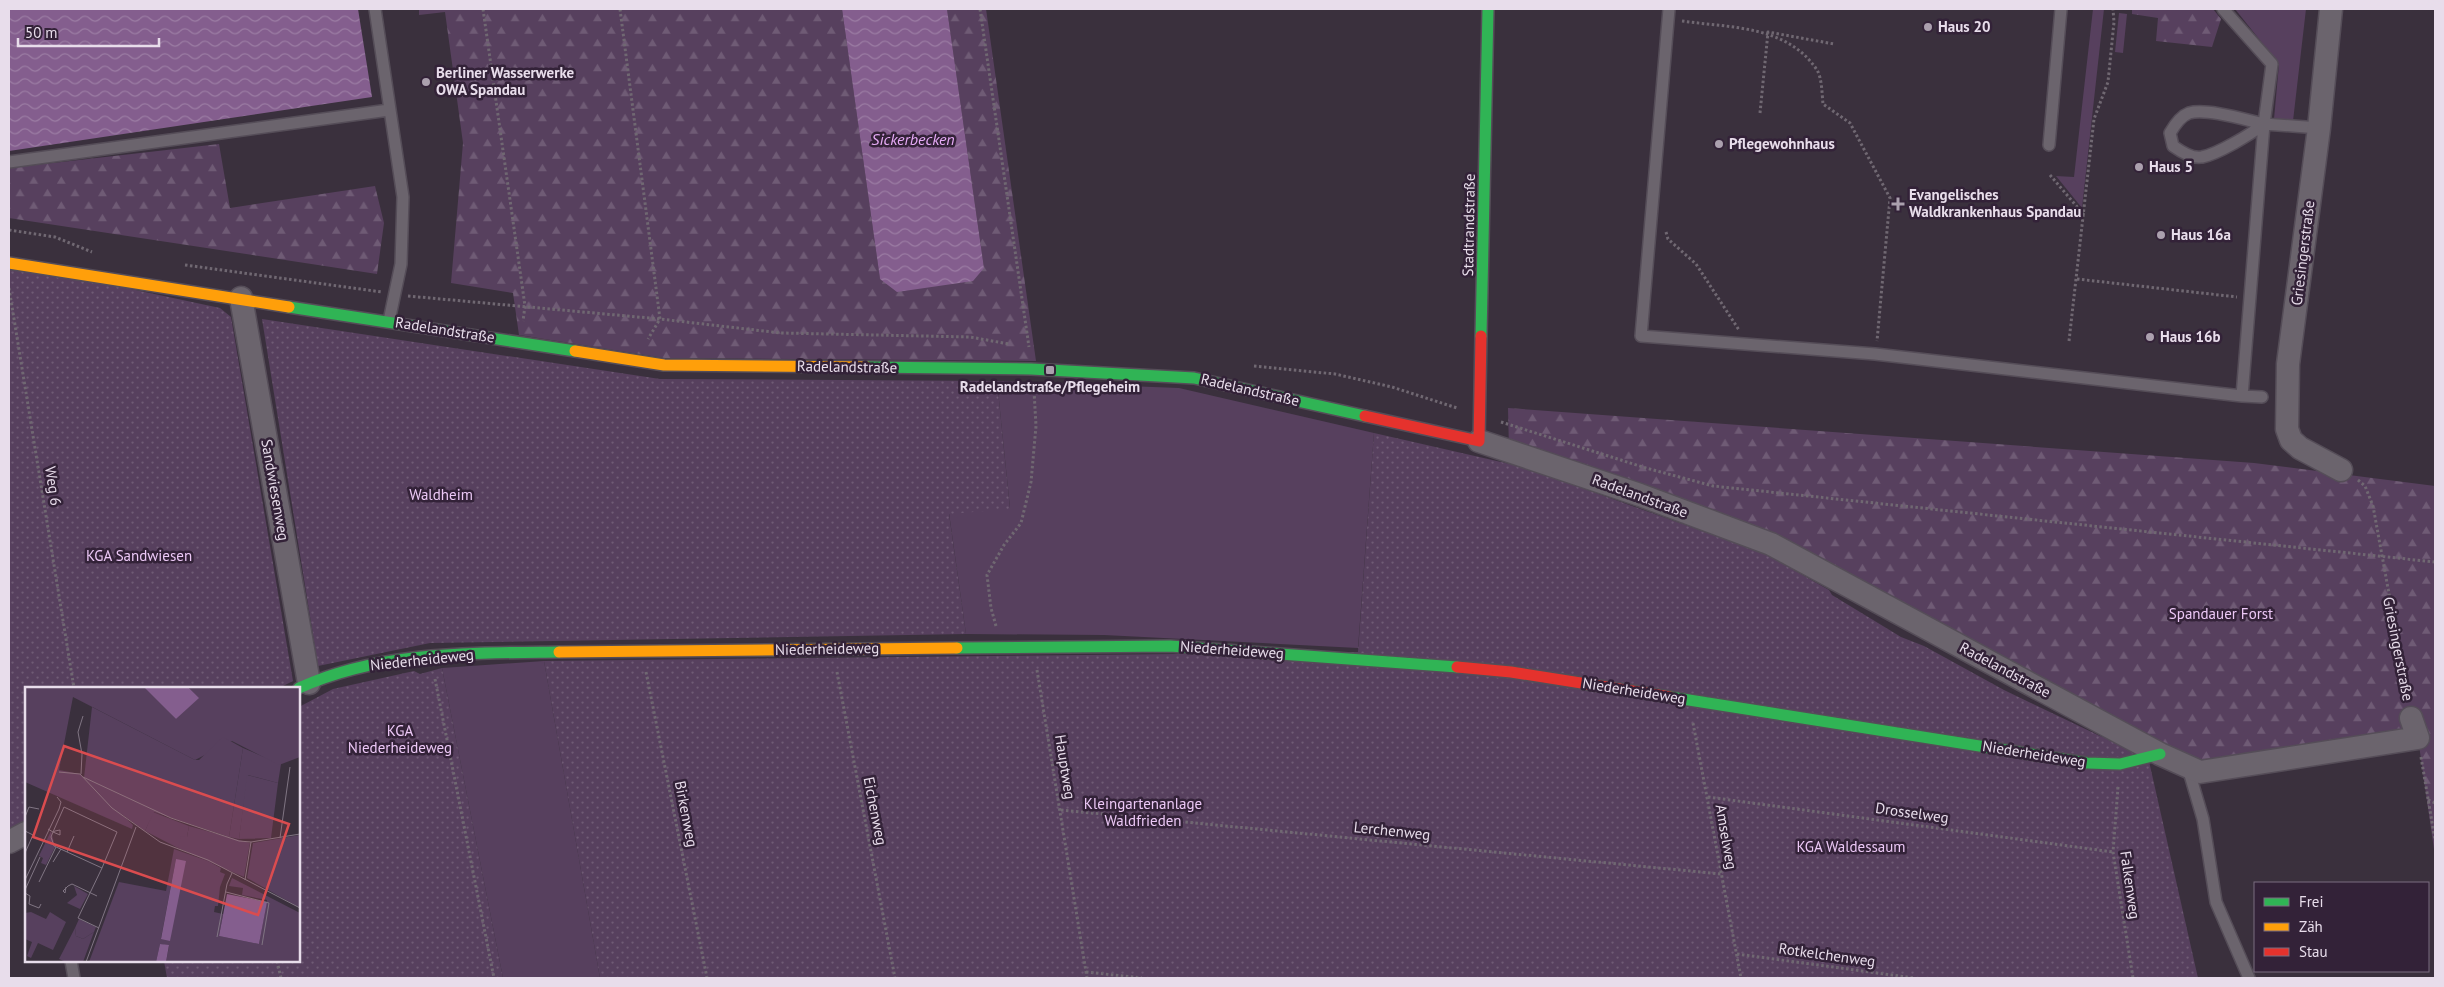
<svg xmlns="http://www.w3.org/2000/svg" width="2444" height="987" font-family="'PT Sans',sans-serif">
  <defs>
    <pattern id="forest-firs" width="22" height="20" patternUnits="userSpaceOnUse" patternTransform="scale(1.25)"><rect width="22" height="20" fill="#57405e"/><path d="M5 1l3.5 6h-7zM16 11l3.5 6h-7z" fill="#6f5b75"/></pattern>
    <pattern id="garden-dots" width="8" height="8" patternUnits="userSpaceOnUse" patternTransform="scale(1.25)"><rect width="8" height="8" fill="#57405e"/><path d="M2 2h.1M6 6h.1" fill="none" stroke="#6f5b75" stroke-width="1.8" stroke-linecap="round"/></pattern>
    <pattern id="water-waves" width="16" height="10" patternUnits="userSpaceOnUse" patternTransform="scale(1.25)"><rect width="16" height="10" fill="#845e8e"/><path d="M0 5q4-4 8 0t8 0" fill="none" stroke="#9b7ca3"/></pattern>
  </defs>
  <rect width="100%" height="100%" fill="#3a303d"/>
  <!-- grass -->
  <path fill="#57405e" d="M2093,9H2104L2082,208L2056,176L2074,177Z
    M2235,9H2306L2293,121L2274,119L2279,64Z
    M2119,13L2127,14L2123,53L2115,52Z
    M997,381L1179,388L1374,433L1358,648L1104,635L966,634L949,513L1010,508Z
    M544,661L600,978H503L442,668Z"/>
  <!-- forest -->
  <path fill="url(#forest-firs)" d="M419,9H842L880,279L984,268L947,9H986L1036,361L664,358L519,335L513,293L451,283L463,143L445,12L419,15Z
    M2132,9H2213L2221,19L2212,47L2156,41L2158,18L2132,14Z
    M219,144L230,208L375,186L384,223L377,274L9,218V168Z
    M1508,408L2254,463L2435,486V856L2418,738L2200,772L1771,544L1509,450Z"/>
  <!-- garden -->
  <path fill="url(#garden-dots)" d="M9,263L220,308L231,317L293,681L279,688H26V824L9,833Z
    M262,319L660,379L997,381L1010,509L949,514L966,634L430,643L318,666Z
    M1374,433L1523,467L1764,553L1829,590L1832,595L1901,637L1924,646L2004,690L2100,736L2146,748L2198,978H600L544,661L1358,652Z
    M442,668L503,978H167L164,961H299V707L333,689L414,671L420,674Z"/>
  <!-- water -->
  <path fill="url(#water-waves)" d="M9,9H358L372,97L9,151Z
    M842,9H947L984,268L973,281L897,292L880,279Z"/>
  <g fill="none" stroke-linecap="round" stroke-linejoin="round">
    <!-- lane casing -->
    <g stroke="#554d58" stroke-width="14">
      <path id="lane" d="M375,9L403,197L401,264L389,321
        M1669,9L1641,336L1875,354L2242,396L2264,124L2319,128
        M2223,9L2272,64L2264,124C2251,134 2218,154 2202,157C2193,159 2180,151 2173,146L2170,133C2174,126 2181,116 2189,113C2207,108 2246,120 2264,124
        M2049,145L2061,9
        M9,162L389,110
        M2242,396L2262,397
        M2188,768L2203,819L2216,902L2249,978
        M71,961L74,978"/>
    </g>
    <!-- street casing -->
    <g stroke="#554d58" stroke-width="25">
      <path id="street" d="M2331,9L2319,128L2288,364L2287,429L2291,440L2300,448L2341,470
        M241,298L309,683
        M1479,441L1640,495L1771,544L2160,754L2200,772L2418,738L2411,718
        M9,842L26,833"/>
    </g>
    <!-- fast casing -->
    <g stroke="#554d58" stroke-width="14">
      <path id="fast" d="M289,307L575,351
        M1481,336L1488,9
        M867,367L1031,369L1194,378L1365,416
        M957,648L1170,646L1457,667
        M299,688C380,651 472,653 559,652
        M1670,697L2087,763L2120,764L2160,754"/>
    </g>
    <!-- slow casing -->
    <g stroke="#554d58" stroke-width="14">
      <path id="slow" d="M9,263L289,307
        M575,351L664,365L867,367
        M559,652L957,648"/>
    </g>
    <!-- jam casing -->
    <g stroke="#554d58" stroke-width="14">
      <path id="jam" d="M1365,416L1479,441L1481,336
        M1457,667L1511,672L1670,697"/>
    </g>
    <!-- path -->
    <path stroke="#706872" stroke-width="3" stroke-dasharray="2.5 2.5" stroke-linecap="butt" d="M483,9L525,306L523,321
      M620,9L660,319L648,339
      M980,9L1029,347
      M1682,21C1731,28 1787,25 1817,70C1822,78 1822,95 1823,104L1850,123L1890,198L1877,341
      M1760,113L1768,32L1834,44
      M2050,175L2084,215
      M9,230L55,237L92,252
      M1666,232L1668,239L1696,264L1739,330
      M185,265L382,292
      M2077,279L2237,297
      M9,288L74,688
      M408,296L660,319L781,333L970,337L1009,344
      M2069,341L2094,119L2108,82L2114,22L2113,9
      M1254,366L1335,374L1392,387L1457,408
      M1501,422L1646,468L1713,486L2435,562
      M2358,480L2365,486L2373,506L2408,698
      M996,626L991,608L987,575L1004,545L1021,523L1031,482L1036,426L1034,391
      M1037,670L1087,978
      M646,672L707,978
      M837,672L895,978
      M435,679L494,978
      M1693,723L1741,978
      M2421,757L2435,840
      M2118,787L2113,852L2133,978
      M1708,797L2113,852
      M2428,800L2435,803
      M1061,810L1721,874
      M1737,954L1914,978
      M277,961L281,978
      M1086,972L1142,978"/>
    <!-- lane -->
    <use href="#lane" stroke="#6b646d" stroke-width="11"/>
    <!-- street -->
    <use href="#street" stroke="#6b646d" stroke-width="22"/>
    <!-- fast -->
    <use href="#fast" stroke="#30b455" stroke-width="11"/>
    <!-- slow -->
    <use href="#slow" stroke="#ff9f0a" stroke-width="11"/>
    <!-- jam -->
    <use href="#jam" stroke="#e5322d" stroke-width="11"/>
  </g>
  <!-- markers -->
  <g fill="#aba0ae" stroke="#332238" stroke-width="2">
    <circle cx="1928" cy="27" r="5"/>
    <circle cx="426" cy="82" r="5"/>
    <circle cx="1719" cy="144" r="5"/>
    <circle cx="2139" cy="167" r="5"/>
    <path d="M1895.5 196.5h5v5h5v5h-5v5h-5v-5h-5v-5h5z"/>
    <circle cx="2161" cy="235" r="5"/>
    <circle cx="2150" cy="337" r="5"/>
    <rect x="1045" y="365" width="10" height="10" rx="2.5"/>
  </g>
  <g text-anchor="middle" stroke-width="5" stroke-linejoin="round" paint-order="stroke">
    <!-- poi labels -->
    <g font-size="15" font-weight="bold" fill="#e8ddeb" stroke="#332238" text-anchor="start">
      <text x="1938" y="32">Haus 20</text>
      <text x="436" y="78">Berliner Wasserwerke<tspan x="436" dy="17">OWA Spandau</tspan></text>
      <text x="1729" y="149">Pflegewohnhaus</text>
      <text x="2149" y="172">Haus 5</text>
      <text x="1909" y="200">Evangelisches<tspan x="1909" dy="17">Waldkrankenhaus Spandau</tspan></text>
      <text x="2171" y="240">Haus 16a</text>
      <text x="2160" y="342">Haus 16b</text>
      <text x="1050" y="392" text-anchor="middle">Radelandstraße/Pflegeheim</text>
    </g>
    <!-- street labels -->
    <g font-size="15" fill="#e8ddeb" stroke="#332238">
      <text transform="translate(1469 225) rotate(-89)" y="5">Stadtrandstraße</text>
      <text transform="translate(2303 253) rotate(-83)" y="5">Griesingerstraße</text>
      <text transform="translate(445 330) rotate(9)" y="5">Radelandstraße</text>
      <text transform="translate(847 367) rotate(1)" y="5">Radelandstraße</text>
      <text transform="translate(1250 390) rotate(13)" y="5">Radelandstraße</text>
      <text transform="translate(53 486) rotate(81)" y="5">Weg 6</text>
      <text transform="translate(275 490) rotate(80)" y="5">Sandwiesenweg</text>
      <text transform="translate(1640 496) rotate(20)" y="5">Radelandstraße</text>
      <text transform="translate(827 649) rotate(-1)" y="5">Niederheideweg</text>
      <text transform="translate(2398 649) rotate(79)" y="5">Griesingerstraße</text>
      <text transform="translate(1232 650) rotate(4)" y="5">Niederheideweg</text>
      <text transform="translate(422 660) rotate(-6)" y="5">Niederheideweg</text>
      <text transform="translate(2005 670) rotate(28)" y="5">Radelandstraße</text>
      <text transform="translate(1634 691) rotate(9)" y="5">Niederheideweg</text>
      <text transform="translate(2034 754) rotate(9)" y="5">Niederheideweg</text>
      <text transform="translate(1065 767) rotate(81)" y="5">Hauptweg</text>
      <text transform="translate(875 811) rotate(79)" y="5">Eichenweg</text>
      <text transform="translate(1912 813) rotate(8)" y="5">Drosselweg</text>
      <text transform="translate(686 814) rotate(79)" y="5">Birkenweg</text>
      <text transform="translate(1392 831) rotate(6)" y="5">Lerchenweg</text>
      <text transform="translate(1726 837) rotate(80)" y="5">Amselweg</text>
      <text transform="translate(2130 885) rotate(82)" y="5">Falkenweg</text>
      <text transform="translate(1827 955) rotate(8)" y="5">Rotkelchenweg</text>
    </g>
    <!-- park labels -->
    <g font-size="15" fill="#ecc8f6" stroke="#332238">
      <text x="441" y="500">Waldheim</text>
      <text x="139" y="561">KGA Sandwiesen</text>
      <text x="2221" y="619">Spandauer Forst</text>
      <text x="400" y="736">KGA<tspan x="400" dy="17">Niederheideweg</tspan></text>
      <text x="1143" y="809">Kleingartenanlage<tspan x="1143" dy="17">Waldfrieden</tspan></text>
      <text x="1851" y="852">KGA Waldessaum</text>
    </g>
    <!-- water labels -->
    <g font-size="16" font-style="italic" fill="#e7abf7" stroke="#332238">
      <text x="913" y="145">Sickerbecken</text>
    </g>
  </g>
  <!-- overview -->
  <g transform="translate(25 687)">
    <rect width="275" height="275" fill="#3a303d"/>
    <path d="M218,61L256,77L253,96L223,88L214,152L204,150ZM128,125L164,139L162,150L153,161L120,144ZM26,144L30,160L21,178L16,176L18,171L14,169ZM49,199L63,207L55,222L42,216L52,208ZM54,232L71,240L69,245L58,252L51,249L50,241Z" fill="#57405e"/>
    <path d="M0,0H121L151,32L173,11L163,0H275V70L254,78L207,54L170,73L48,10L34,83L55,87L108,138L107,142L0,95ZM149,162L183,174L196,181L195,185L200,187L195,200L193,219H190L189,225L198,227L194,249L234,257L242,213L217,208L218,201L204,199L207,191L275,226V275H141L144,259L135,257L131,275H64L94,195L141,204ZM151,172L145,253L136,251ZM6,225L21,232L25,225L41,235L28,263L13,256L6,271L2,269L7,255L0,252V226ZM50,241L51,249L58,252L69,245L58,275H41L34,272Z" fill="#57405e" fill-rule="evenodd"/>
    <path d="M67,20L170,73H174L198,50L218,61L204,150L129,125L120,144L88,121L59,91ZM222,88L253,96L246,151L214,152ZM164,139L225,156L219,190L153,161L156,149L162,150ZM275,148V221L222,191L228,156Z" fill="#57405e"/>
    <path d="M140,0H163L174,11L151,32L120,1ZM151,172L161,174L145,254L136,252ZM202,207L242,215L234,257L194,249ZM135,257L144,258L141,275H131Z" fill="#845e8e"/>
    <path fill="none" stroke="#807583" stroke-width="1" d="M34,85L55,87L87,121L135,155L183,173L275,221M56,87L57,67L53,45L58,29M58,90L146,131L214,154L226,155L275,147M0,130L4,120L14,122M23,142L28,145L39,120L92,145L77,181M35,143V148L28,145L30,144ZM0,144L8,148L0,166M28,145L26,150L29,159L77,181L53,231L74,241M255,151L265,80M42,165L49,149M28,175L36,162M0,193L34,122L36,115L32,110M220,193L226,155M14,195L31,160M41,200L40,206L38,204L43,199L47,197L72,209M0,203L15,170M201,205L244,216L237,258M0,206L5,209L4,217L14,221L16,217M192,250L202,197L207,186M61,275L111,140"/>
    <path fill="#da4c4f" fill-opacity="0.15" stroke="#da4c4f" stroke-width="2.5" d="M39,59L264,137L233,228L8,150Z"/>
    <rect width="275" height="275" fill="none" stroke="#e8ddeb" stroke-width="2.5"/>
  </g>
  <!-- border -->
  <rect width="2444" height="987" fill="none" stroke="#e8ddeb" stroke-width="20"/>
  <!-- legend -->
  <rect x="2254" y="882" width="175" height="90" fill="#332238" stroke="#7b6d80"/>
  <rect x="2264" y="898" width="25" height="8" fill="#30b455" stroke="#7b6d80"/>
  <text x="2299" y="907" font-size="15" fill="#e8ddeb">Frei</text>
  <rect x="2264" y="923" width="25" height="8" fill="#ff9f0a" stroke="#7b6d80"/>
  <text x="2299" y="932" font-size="15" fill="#e8ddeb">Zäh</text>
  <rect x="2264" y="948" width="25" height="8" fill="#e5322d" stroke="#7b6d80"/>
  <text x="2299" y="957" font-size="15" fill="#e8ddeb">Stau</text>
  <!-- scale -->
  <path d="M18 38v8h141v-8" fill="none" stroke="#e8ddeb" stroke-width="2.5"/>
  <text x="25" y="38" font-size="15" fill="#e8ddeb" stroke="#332238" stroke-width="4" paint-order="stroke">50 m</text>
</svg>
